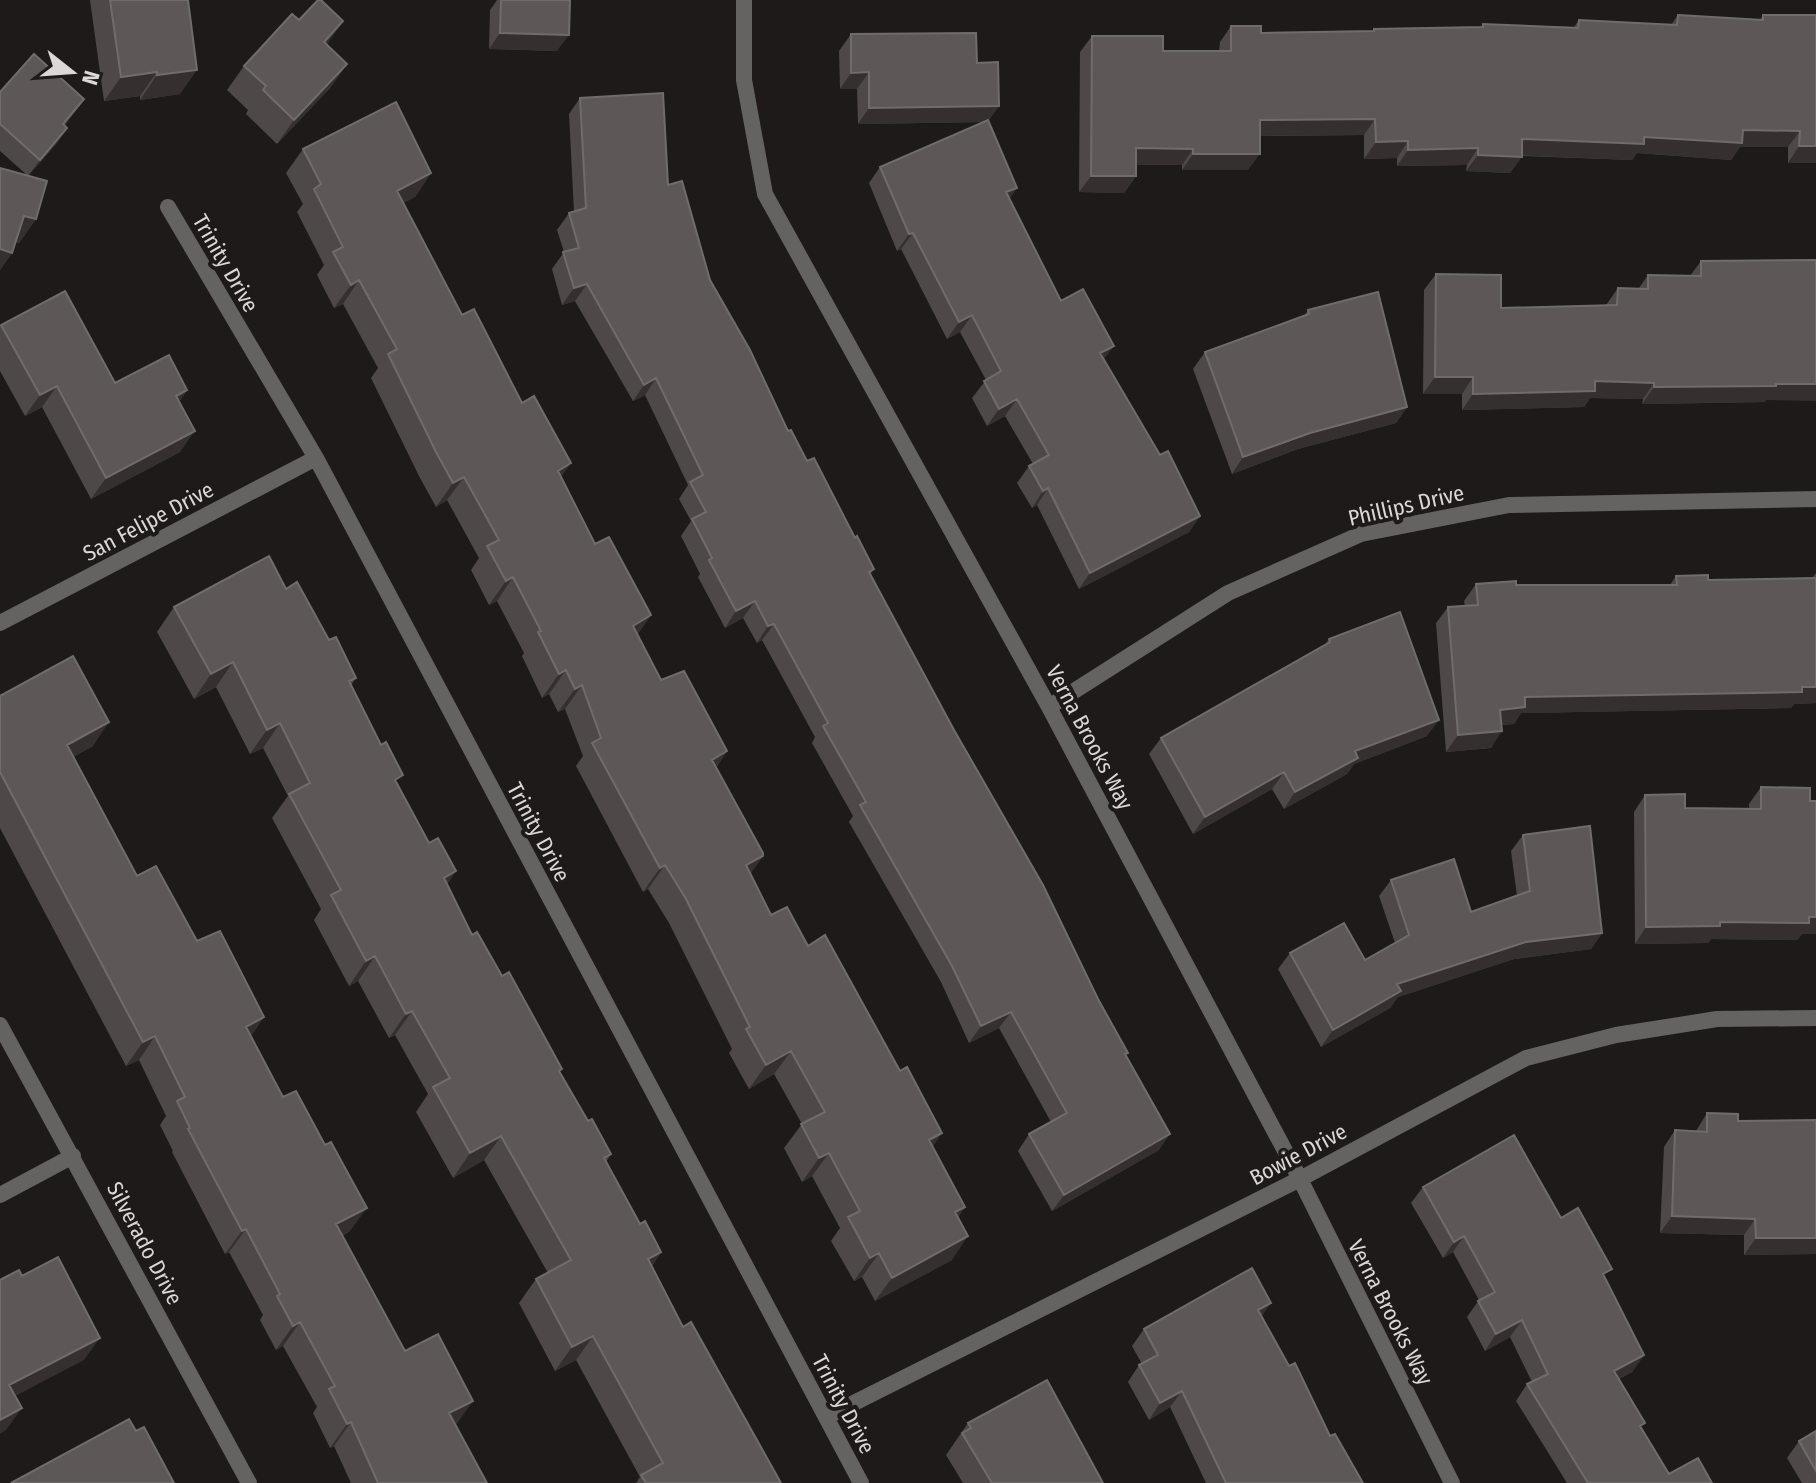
<svg xmlns="http://www.w3.org/2000/svg" width="1816" height="1483" font-family="'Fira Sans Condensed',sans-serif">
  <rect width="100%" height="100%" fill="#1f1a1a"/>
  <g fill="none" stroke-linecap="round" stroke-linejoin="round">
    <!-- street -->
    <path stroke="#656262" stroke-width="16" d="M744,0V80L765,194L1049,707L1300,1179L1452,1483
      M168,207L316,458L861,1483
      M0,623L316,458
      M1049,707L1228,593L1361,534L1509,505L1816,499
      M0,1025L249,1483
      M0,1195L73,1156
      M826,1417L1300,1179L1526,1058L1616,1035L1717,1019L1816,1018"/>
  </g>
  <!-- wall -->
  <path fill="#4e4848" d="M90,0H188L180,94L140,100V96L104,101Z
    M497,0H570L557,51L489,49L490,10Z
    M1678,15L1760,20L1763,15H1816V163H1788V147H1740L1731,160L1637,153L1632,160L1522,156L1510,173L1466,171L1467,165L1397,166V158L1364,159V135L1260,136L1248,170H1182V165H1136V176L1124,193L1079,192L1080,52L1092,36L1163,51H1219L1220,42L1231,26L1261,33L1373,31L1374,29L1480,27L1483,24L1574,27L1579,20L1671,25Z
    M851,34L977,63L999,106L988,121L1010,199L1061,301L1104,359L1160,455L1200,516L1189,532L1079,589L1037,505L1032,508L1017,483L1029,466L1033,464L1005,416L987,426L972,398L986,380L960,332L947,339L901,249L897,251L869,183L880,167L982,122L858,124L857,89H840L839,51Z
    M327,45L347,64L330,88L277,144L246,114L248,110L227,90L244,66Z
    M0,92L84,99L65,125L67,128L56,144L28,176L36,219L19,243L16,242L12,253L0,270V168L27,175L0,151Z
    M580,98L668,185L710,280L788,431L874,569L870,575L1098,999L1128,1053L1126,1056L1159,1150L1052,1211L1018,1151L1029,1134L1051,1122L999,1028L969,1043L941,982L849,822L853,816L812,743L815,737L762,640L757,643L743,618L725,628L698,577L700,574L681,536L691,521L679,499L688,485L645,395L633,401L575,301L562,305L552,269L564,252L557,230L569,213L574,212L569,114Z
    M303,149L431,173L415,197L403,203L462,315L561,477L595,544L651,615L637,635L661,680L727,751L716,768L763,856L750,874L771,915L808,946L933,1147L965,1207L958,1217L952,1260L875,1301L862,1277L854,1281L831,1241L840,1228L812,1176L802,1182L784,1148L802,1124L774,1074L749,1089L729,1053L732,1049L669,923L648,889L643,892L576,766L583,756L565,709L558,712L549,694L542,698L522,656L524,653L497,601L489,605L471,570L479,558L447,500L436,507L419,476L371,378L378,368L343,304L334,308L317,275L324,265L297,212L303,204L286,173Z
    M1701,261L1766,400L1764,402L1642,404L1643,399L1590,398L1584,407L1462,410V394H1423L1424,290L1436,274L1501,308L1606,305L1618,288H1639L1648,275L1690,276Z
    M1308,310L1407,407L1396,423L1298,449L1232,474L1193,369L1205,352L1304,316Z
    M1,325L115,383L187,390L179,402L180,452L91,499L42,407L25,416L0,371V327Z
    M1816,573V703L1794,704L1791,708L1521,713L1514,724L1502,725L1491,748L1446,752L1436,623L1448,607L1465,606L1464,601L1476,584L1670,585L1676,576L1708,580L1812,578Z
    M286,589L329,640L356,678L351,685L397,784L429,843L456,871L447,884L472,935L502,976L562,1069L560,1072L588,1121L611,1154L606,1162L640,1224L661,1252L652,1266L683,1327L781,1483H636L640,1477L576,1360L555,1371L519,1303L536,1279L548,1273L484,1160L453,1178L416,1112L428,1094L395,1035L389,1038L358,981L349,986L314,920L321,909L272,818L288,796L263,748L250,754L216,687L194,699L157,632L174,607Z
    M1329,639L1427,736L1354,764L1347,774L1284,809L1272,789L1193,834L1149,754L1161,738L1325,645Z
    M0,696L93,746L73,757L137,876L197,941L251,1036L350,1231L342,1236L405,1351L456,1425L487,1483H351L334,1446L330,1448L313,1413L317,1407L283,1346L276,1350L260,1320L263,1315L229,1252L225,1254L172,1152L173,1151L160,1125L166,1116L139,1060L126,1066L0,828Z
    M1761,787L1802,934L1797,940L1711,939L1708,943L1635,944L1634,812L1645,795L1685,808L1749,809V804Z
    M1523,835L1602,933L1591,949L1514,959L1398,997L1390,1008L1321,1047L1278,969L1290,953L1365,960L1395,943L1379,896L1391,880L1471,912L1517,896L1511,851Z
    M1707,1113L1738,1121L1816,1254L1744,1255V1235L1660,1233L1664,1147L1675,1130L1696,1131Z
    M1423,1187L1561,1218L1605,1279L1644,1355L1632,1372L1619,1379L1641,1428L1669,1474L1712,1483H1567L1516,1401L1527,1384L1532,1382L1510,1337L1485,1351L1467,1317L1479,1300L1453,1252L1443,1258L1411,1203Z
    M1261,1317L1330,1436L1363,1483H1206L1170,1407L1149,1420L1128,1382L1139,1365L1142,1364L1132,1346L1144,1329Z
    M968,1423L1103,1483H963L946,1455Z
    M1816,1431V1483H1802L1787,1458L1799,1441Z"/>
  <!-- shaded-wall -->
  <path fill="#352f2f" d="M343,21L326,46L324,42Z
    M500,33L569,35L557,51L489,49Z
    M347,64L330,88L277,144L294,120Z
    M197,70L180,94L140,100L157,75Z
    M157,72L140,96L104,101L121,77Z
    M869,72L857,89H840L851,73Z
    M84,99L73,115L51,140L63,124Z
    M999,106L987,122L858,124L869,108Z
    M1375,119L1364,135L1249,136L1260,120Z
    M67,128L56,144L28,176L40,160Z
    M1743,130L1800,131L1788,147H1740L1731,160L1637,153L1632,160L1511,155L1522,139L1644,137Z
    M1408,141L1397,158L1364,159L1376,142Z
    M1799,146H1816V163H1788Z
    M1136,148L1193,149L1182,165H1124Z
    M1478,148L1467,165L1397,166L1408,150Z
    M1193,154H1260L1248,170H1182Z
    M1478,155L1522,157L1510,173L1466,171Z
    M431,173L415,197L380,215L397,191Z
    M1091,176H1136L1124,193L1079,192Z
    M1017,188L1006,204V192Z
    M24,216L36,219L19,243L7,240Z
    M913,233L901,249L897,251L909,234Z
    M0,249L12,253L0,270Z
    M359,280L343,304L334,308L351,285Z
    M587,284L575,301L562,305L574,288Z
    M972,315L960,332L947,339L959,322Z
    M1114,346L1102,362L1100,353Z
    M1435,377H1473L1462,394H1423Z
    M656,378L645,395L633,401L644,385Z
    M1595,381L1654,383L1643,399L1590,398L1584,407L1462,410L1473,394Z
    M1776,384H1816V401L1766,400L1764,402L1642,404L1654,387Z
    M57,386L42,407L25,416L40,395Z
    M187,390L173,411L176,396Z
    M1017,399L1005,416L987,426L999,409Z
    M1407,407L1396,423L1298,449L1232,474L1243,457L1310,433Z
    M195,431L180,452L91,499L106,478Z
    M571,463L554,487L558,471Z
    M464,477L447,500L436,507L453,483Z
    M1048,488L1037,505L1032,508L1043,491Z
    M1200,516L1189,532L1079,589L1090,573Z
    M513,577L497,601L489,605L506,581Z
    M755,601L743,618L725,628L736,611Z
    M651,615L634,639L633,626Z
    M774,624L762,640L757,643L768,626Z
    M233,662L216,687L194,699L211,674Z
    M566,670L549,694L542,698L559,674Z
    M582,685L565,709L558,712L575,689Z
    M1816,687V703L1794,704L1791,708L1521,713L1514,724L1489,726L1500,710L1525,697Z
    M1439,720L1427,736L1354,764L1347,774L1284,809L1295,792L1355,751Z
    M109,722L93,746L50,769L67,745Z
    M280,723L263,748L250,754L267,730Z
    M1502,731L1491,748L1446,752L1458,735Z
    M727,751L711,775L712,760Z
    M1284,772L1272,789L1193,834L1205,817Z
    M763,856L746,880V865Z
    M665,865L648,889L643,892L660,868Z
    M456,871L439,896L444,878Z
    M1809,917H1816V934H1802L1797,940L1711,939L1708,943L1635,944L1646,927Z
    M1602,933L1591,949L1514,959L1398,997L1390,1008L1321,1047L1333,1030L1397,984L1526,942Z
    M375,956L358,981L349,986L366,961Z
    M412,1011L395,1035L389,1038L406,1014Z
    M1011,1012L999,1028L969,1043L981,1026Z
    M264,1017L248,1041L246,1027Z
    M155,1036L139,1060L126,1066L143,1042Z
    M791,1051L774,1074L749,1089L766,1065Z
    M942,1133L926,1157L929,1140Z
    M1170,1134L1159,1150L1052,1211L1064,1195Z
    M501,1136L484,1160L453,1178L470,1153Z
    M829,1153L812,1176L802,1182L819,1158Z
    M965,1207L948,1231L955,1212Z
    M367,1208L350,1231L319,1248L336,1224Z
    M1672,1216L1755,1219L1744,1235L1660,1233Z
    M246,1229L229,1252L225,1254L242,1231Z
    M968,1236L952,1260L875,1301L892,1278Z
    M1464,1236L1453,1252L1443,1258L1454,1242Z
    M1756,1238H1816V1254L1744,1255Z
    M661,1252L644,1277L648,1259Z
    M879,1253L862,1277L854,1281L870,1258Z
    M1271,1303L1260,1319L1258,1310Z
    M1522,1320L1510,1337L1485,1351L1496,1334Z
    M300,1322L283,1346L276,1350L293,1326Z
    M593,1336L576,1360L555,1371L572,1347Z
    M100,1338L84,1360L0,1404L9,1385Z
    M1644,1355L1632,1372L1602,1387L1614,1371Z
    M1182,1391L1170,1407L1149,1420L1160,1403Z
    M473,1401L456,1425L449,1413Z
    M22,1408L6,1430L0,1434V1420Z
    M351,1422L334,1446L330,1448L347,1424Z"/>
  <!-- building -->
  <path fill="#5d5757" stroke="#716c6c" stroke-width="2" d="M110,0H188L197,70L157,75V72L121,77Z
    M318,0H321L343,21L324,42L347,64L294,120L263,90L266,86L244,66L292,14L299,20Z
    M501,0H570L569,35L500,33Z
    M1678,15L1763,20V15H1816V146H1799L1800,131L1743,130L1742,143L1644,137V144L1522,139V157L1478,155V148L1408,150V141L1376,142L1375,119L1260,120V154H1193V149L1136,148V176H1091L1092,36H1163V51H1231V26H1261V33L1374,31V29L1483,27V24L1578,28L1579,20L1677,25Z
    M976,33L977,63L998,62L999,106L869,108V72L851,73V34Z
    M34,54L84,99L63,124L67,128L40,160L0,124V92Z
    M663,93L668,185L682,181L710,280L750,350L788,431L791,430L807,461L814,458L855,538L857,536L874,569L869,572L954,730L1043,885L1098,999L1128,1053L1125,1054L1170,1134L1064,1195L1029,1134L1067,1113L1011,1012L981,1026L952,966L860,805L866,802L823,726L828,723L774,624L768,626L755,601L736,611L709,560L712,558L692,519L706,512L690,482L703,475L656,378L644,385L587,284L574,288L563,252L579,248L569,213L586,208L580,98Z
    M396,102L431,173L397,191L462,315L474,309L522,403L534,396L571,463L558,471L595,544L609,537L651,615L633,626L661,680L684,671L727,751L712,760L763,853V856L746,865L771,915L787,907L808,946L825,935L900,1071L907,1067L942,1133L929,1140L965,1207L955,1212L968,1236L892,1278L879,1253L870,1258L848,1217L860,1211L829,1153L819,1158L801,1124L825,1112L791,1051L766,1065L746,1029L750,1027L686,899L665,865L660,868L592,743L601,738L582,685L575,689L566,670L559,674L538,632L541,631L513,577L506,581L487,546L499,540L464,477L453,483L436,452L388,354L397,349L359,280L351,285L333,252L343,247L314,189L321,184L303,149Z
    M988,120L1017,188L1006,192L1061,301L1083,289L1114,346L1100,353L1160,455L1168,451L1200,516L1090,573L1048,488L1043,491L1029,466L1049,455L1017,399L999,409L984,381L1001,371L972,315L959,322L913,233L909,234L880,167Z
    M0,168L47,181L36,219L24,216L12,253L0,249Z
    M1816,260V384H1776V386L1654,387V383L1595,381V391L1473,394V377H1435L1436,274L1501,275V308L1617,305L1618,288L1648,289V275L1701,276V261Z
    M65,291L115,383L169,355L187,390L176,396L195,431L106,478L57,386L40,395L1,325Z
    M1378,292L1407,407L1310,433L1243,457L1205,352L1309,314L1308,310Z
    M269,556L286,589L297,582L329,640L336,637L356,678L349,681L381,745L386,742L403,775L395,780L429,843L438,838L456,871L444,878L472,935L477,932L502,976L509,972L562,1069L559,1071L588,1121L592,1119L611,1154L604,1158L640,1224L645,1221L661,1252L648,1259L683,1327L691,1322L781,1483H646L641,1475L663,1463L593,1336L572,1347L536,1279L571,1260L501,1136L470,1153L433,1087L450,1078L412,1011L406,1014L375,956L366,961L331,895L341,890L289,794L310,783L280,723L267,730L233,662L211,674L174,607Z
    M1708,575V580L1816,578V687H1802V692L1525,697V707L1500,710L1502,731L1458,735L1448,607L1478,605L1476,584L1516,581V585H1677L1676,576Z
    M1400,612L1439,720L1355,751L1358,758L1295,792L1284,772L1205,817L1161,738L1330,642L1329,639Z
    M73,656L109,722L67,745L137,876L156,866L197,941L220,931L264,1017L246,1027L283,1097L296,1091L325,1145L331,1142L367,1208L336,1224L405,1351L438,1334L473,1401L449,1413L487,1483H378L351,1422L347,1424L329,1389L335,1386L300,1322L293,1326L277,1296L280,1294L246,1229L242,1231L188,1129L190,1128L177,1101L185,1097L155,1036L143,1042L0,772V696Z
    M1761,787L1810,788V801H1816V917H1809V923L1720,922V926L1646,927L1645,795L1685,794V808L1761,809Z
    M1590,826L1602,933L1526,942L1397,984L1401,991L1333,1030L1290,953L1344,923L1365,960L1409,935L1391,880L1454,859L1471,912L1530,891L1523,835Z
    M1707,1113L1738,1114V1121L1816,1120V1238H1756L1755,1219L1672,1216L1675,1130L1707,1132Z
    M1514,1135L1561,1218L1578,1208L1612,1269L1603,1274L1644,1355L1614,1371L1645,1423L1640,1426L1669,1474L1698,1458L1712,1483H1588L1527,1384L1548,1374L1522,1320L1496,1334L1478,1301L1495,1292L1464,1236L1454,1242L1423,1187Z
    M58,1257L100,1338L9,1385L22,1408L0,1420V1280L19,1270L22,1276Z
    M1252,1268L1271,1303L1258,1310L1289,1366L1295,1363L1330,1436L1335,1434L1363,1483H1226L1182,1391L1160,1403L1139,1365L1158,1355L1144,1329Z
    M1047,1380L1103,1483H992L962,1433L971,1428L968,1423Z
    M129,1419L136,1431L144,1427L174,1483H11Z
    M1816,1431V1471L1799,1441Z"/>
  <g text-anchor="middle" stroke-width="8" stroke-linejoin="round" paint-order="stroke">
    <!-- street labels -->
    <g font-size="22" fill="#dcd8d8" stroke="#1f1a1a">
      <text transform="translate(226 263) rotate(60)" y="8">Trinity Drive</text>
      <text transform="translate(1406 505) rotate(-13)" y="8">Phillips Drive</text>
      <text transform="translate(148 521) rotate(-28)" y="8">San Felipe Drive</text>
      <text transform="translate(1090 737) rotate(62)" y="8">Verna Brooks Way</text>
      <text transform="translate(539 832) rotate(62)" y="8">Trinity Drive</text>
      <text transform="translate(1298 1154) rotate(-28)" y="8">Bowie Drive</text>
      <text transform="translate(145 1243) rotate(62)" y="8">Silverado Drive</text>
      <text transform="translate(1391 1312) rotate(63)" y="8">Verna Brooks Way</text>
      <text transform="translate(844 1404) rotate(62)" y="8">Trinity Drive</text>
    </g>
  </g>
  <!-- north arrow -->
  <g transform="translate(72 72) rotate(107)" stroke="#1f1a1a" stroke-width="6" paint-order="stroke">
  <path d="M0-6L14 30L0 20L-14 30Z" fill="#dcd8d8"/>
  <text y="-12" font-size="22" font-weight="bold" text-anchor="middle" fill="#dcd8d8">N</text>
  </g>
</svg>
